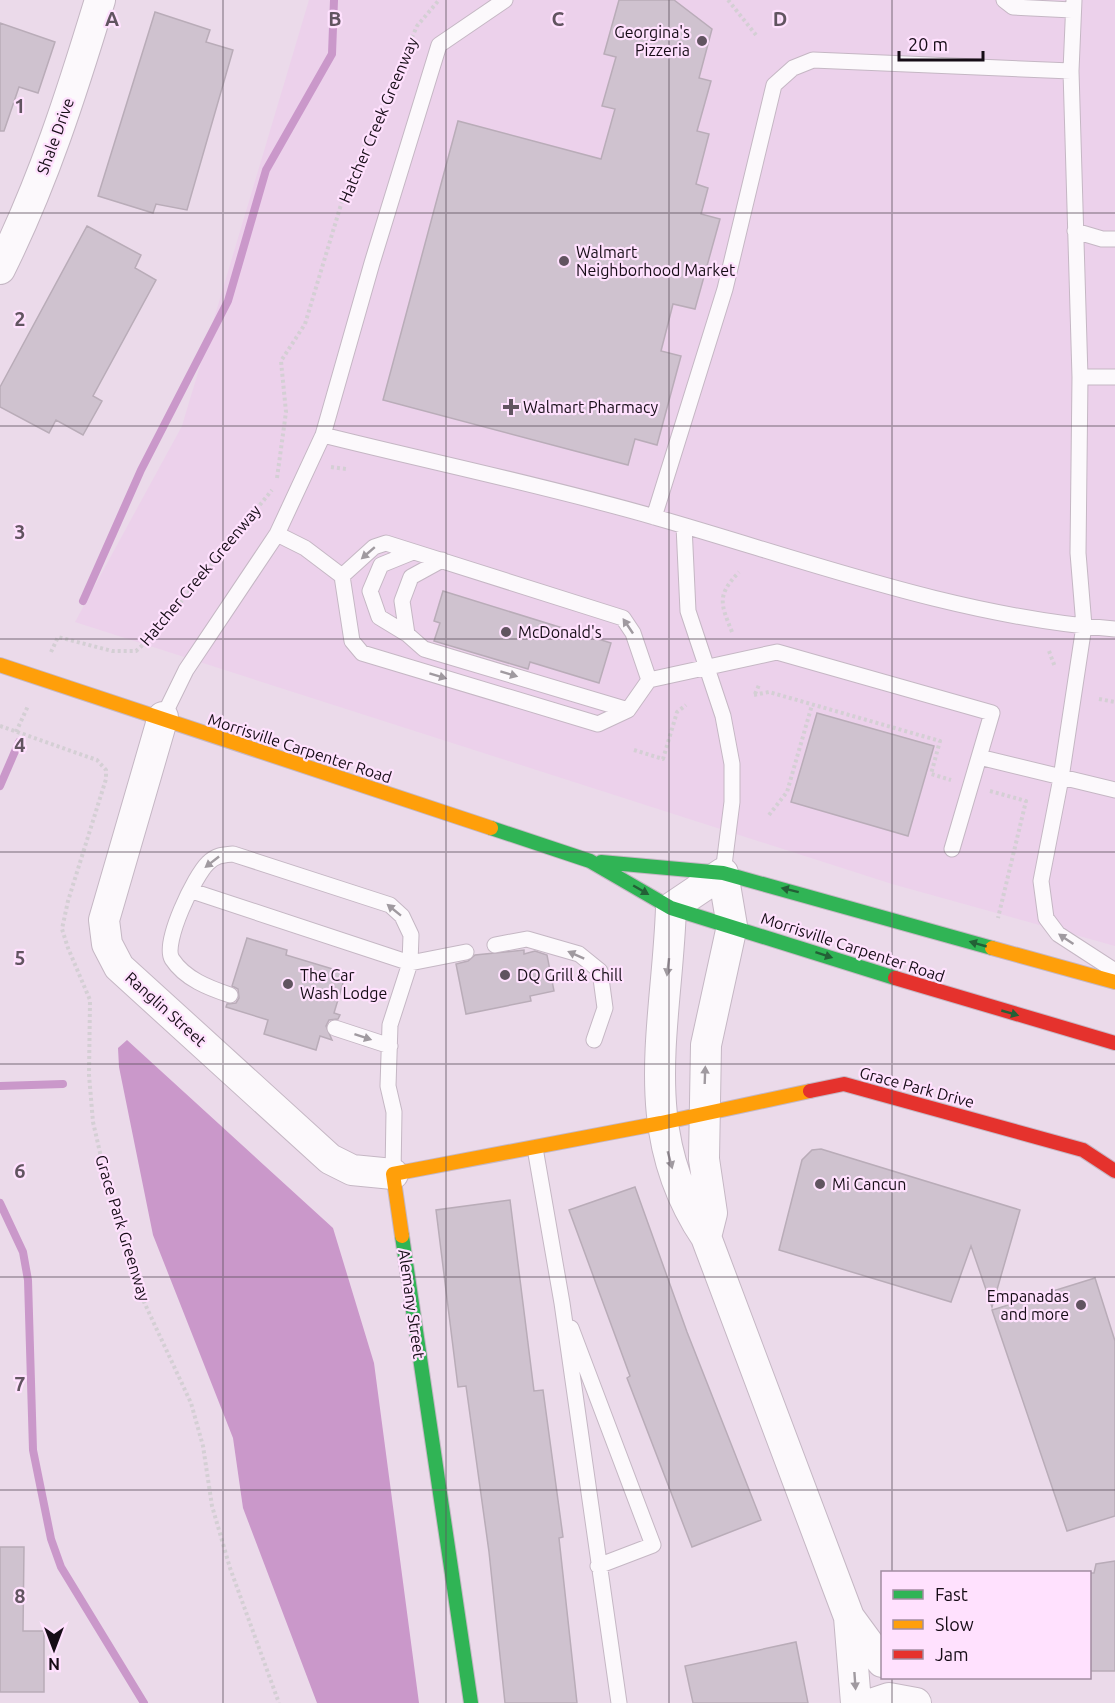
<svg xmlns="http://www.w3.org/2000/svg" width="1115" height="1703" font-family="Ubuntu,sans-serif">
  <rect width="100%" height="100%" fill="#ebdaea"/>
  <!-- built -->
  <path fill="#ecd1eb" d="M309,0H1115V946L892,884L75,622L182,426Z"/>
  <!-- water -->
  <path fill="#ca98ca" d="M127,1040L333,1228L374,1363L419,1703H317L243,1508L233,1438L153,1235L119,1067L118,1048Z"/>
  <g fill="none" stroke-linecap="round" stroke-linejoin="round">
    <!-- stream -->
    <path stroke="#ca98ca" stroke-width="8" d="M83,601L141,470L228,301L266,170L332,54L334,0
      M0,786L19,742
      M0,1086L63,1084
      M0,1203L23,1252L28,1280L33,1450L51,1539L61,1567L144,1703"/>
  </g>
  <!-- building -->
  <path fill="#cfc2cf" stroke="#b9acb8" stroke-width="1.5" d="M619,0H674L712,29L699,78L711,81L697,131L709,134L696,184L708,188L701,214L720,219L695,309L673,304L661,351L681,356L657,445L635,439L628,465L383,400L458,121L601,159L615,109L602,106L616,57L604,54Z
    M155,12L210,30L206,42L233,50L187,210L156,204L153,213L98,196Z
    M0,23L55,42L38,93L19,87L4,131H0Z
    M87,226L141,255L135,268L156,280L93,396L102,401L83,435L56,420L49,433L0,407V387Z
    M443,591L611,643L599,683L530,662L528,669L434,641L440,623L434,621Z
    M817,713L934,746L908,836L791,802Z
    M247,938L287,950L286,955L346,973L334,1013L340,1015L338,1019L329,1020L326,1026L332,1040L320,1036L316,1050L264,1034L268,1020L226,1007L227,1004L236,1003L239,998L238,989L232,986Z
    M524,950V954L535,951L547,955L554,991L530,996L531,1001L466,1014L456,964L468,961L475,955Z
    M821,1149L1020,1210L992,1307L971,1246L951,1302L779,1250L802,1160L812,1150Z
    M635,1187L687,1332L761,1520L692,1547L627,1378L630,1376L569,1210Z
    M510,1200L534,1391L543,1390L563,1537L559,1538L577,1703H505L489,1552L466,1386L458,1387L436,1210Z
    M1095,1278L1115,1341V1516L1067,1531L992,1310Z
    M0,1547H24L23,1631H44V1692H0Z
    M1115,1561V1671H1089V1573H1094L1096,1564Z
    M796,1642L808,1703H693L685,1666Z"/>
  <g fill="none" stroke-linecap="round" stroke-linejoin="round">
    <!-- lane casing -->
    <g stroke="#c5b7c4" stroke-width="17">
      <path id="lane" d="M1004,0L1013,7L1072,10
        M1074,0L1071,71L1080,377L1078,553L1084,626L1061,778L1041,881L1046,918L1058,934L1115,971
        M1075,231L1102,239H1115
        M1080,377H1115
        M323,435C435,463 548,486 658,518C808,561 958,617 1115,629
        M654,517L725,289L774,85L793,68L813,60L1071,71
        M684,526L688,611L723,716L732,764V802L723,873
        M277,534L305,548L342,576
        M442,560L411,577L402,601L407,634L424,649L628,710
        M407,634L379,617L370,591L381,565L413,552
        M649,680L633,633L623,618L386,543L374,547L342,576L352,641L362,653L598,724L628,710L649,680L777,652L992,713L952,849
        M163,717L186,670L277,534L323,435L372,263L439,45L505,0
        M979,757L1115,790
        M192,891L410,963L466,952
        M495,945L527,939L579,954L600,971L605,1008L594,1040
        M230,995C209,988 185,979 172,959C162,943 195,875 208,863C216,855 223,855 233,854L390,905L402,916L411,935L410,963L390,1025L388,1086L394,1112L393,1174
        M335,1028L390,1046
        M535,1148L562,1303L619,1703
        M571,1328L653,1545L598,1566"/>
    </g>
    <!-- street casing -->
    <g stroke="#c5b7c4" stroke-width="32">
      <path id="street" d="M0,269C43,183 72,92 100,0
        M163,717L104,920L107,944L119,967L330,1159L352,1170L393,1174
        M706,1237L712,1213L704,1159L706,1045L732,926L723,873L671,908C667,1025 634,1131 706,1237L849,1617L856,1703
        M849,1617L882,1662
        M874,1703L889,1698L916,1703"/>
    </g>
    <!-- fast casing -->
    <g stroke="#c5b7c4" stroke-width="16">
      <path id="fast" d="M491,828L590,861L671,908L895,978
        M601,862L723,873L992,948
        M402,1236L471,1703"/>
    </g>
    <!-- slow casing -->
    <g stroke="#c5b7c4" stroke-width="16">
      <path id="slow" d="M0,665L491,828
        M992,948L1115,982
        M402,1236L393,1174L661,1123L810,1091"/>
    </g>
    <!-- jam casing -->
    <g stroke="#c5b7c4" stroke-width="16">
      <path id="jam" d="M895,978L1115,1043
        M810,1091L844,1084L1083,1150L1115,1171"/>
    </g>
    <!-- path -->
    <path stroke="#d4cfd4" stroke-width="4" stroke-dasharray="3 3" stroke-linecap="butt" d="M728,0L756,35
      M331,467L346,469
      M277,478L286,412L281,361L305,324L346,188L417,26L439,0
      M732,632C721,604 716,596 739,572
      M1049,651L1055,667
      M51,652L58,637L112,651H136L154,635L272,490
      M755,694L759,685
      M754,695L769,692L940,741L931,774L951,780
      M1099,699L1115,702
      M0,726L97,760L106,770V779L68,901L62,929L68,948L90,1000L89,1075L93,1122L104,1170L138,1289L191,1403L203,1446L212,1506L230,1568L279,1703
      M16,732L28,706
      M634,750L663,759L677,712L686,705
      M990,791L1026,801L998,918
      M769,815L787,792L812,705"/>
    <!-- lane -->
    <use href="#lane" stroke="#fcf9fc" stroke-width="15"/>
    <!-- street -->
    <use href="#street" stroke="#fcf9fc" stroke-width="30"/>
    <!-- fast -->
    <use href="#fast" stroke="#30b455" stroke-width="14"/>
    <!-- slow -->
    <use href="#slow" stroke="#ff9f0a" stroke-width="14"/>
    <!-- jam -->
    <use href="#jam" stroke="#e5322d" stroke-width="14"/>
  </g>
  <!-- one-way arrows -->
  <defs><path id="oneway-solid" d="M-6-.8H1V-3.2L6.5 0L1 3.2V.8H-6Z" transform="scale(1.5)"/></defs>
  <g fill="#a09aa0">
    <use href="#oneway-solid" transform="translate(368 553) rotate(139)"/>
    <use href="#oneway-solid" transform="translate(628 626) rotate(-124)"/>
    <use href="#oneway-solid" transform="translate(509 674) rotate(17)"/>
    <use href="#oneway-solid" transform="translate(438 676) rotate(17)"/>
    <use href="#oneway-solid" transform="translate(212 862) rotate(142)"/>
    <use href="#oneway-solid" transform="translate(394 910) rotate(-141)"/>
    <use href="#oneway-solid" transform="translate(1066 939) rotate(-146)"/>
    <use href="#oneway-solid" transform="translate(576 955) rotate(-156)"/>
    <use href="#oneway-solid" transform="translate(668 967) rotate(97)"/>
    <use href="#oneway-solid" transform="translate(363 1037) rotate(18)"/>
    <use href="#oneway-solid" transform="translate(705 1075) rotate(-88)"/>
    <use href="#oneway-solid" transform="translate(670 1160) rotate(75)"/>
    <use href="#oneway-solid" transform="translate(855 1681) rotate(86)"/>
  </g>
  <g fill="#236036">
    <use href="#oneway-solid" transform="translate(641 890) rotate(30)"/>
    <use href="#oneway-solid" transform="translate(790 890) rotate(-166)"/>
    <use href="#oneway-solid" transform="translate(978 944) rotate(-164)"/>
    <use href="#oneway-solid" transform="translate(824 955) rotate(18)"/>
    <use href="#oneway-solid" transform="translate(1010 1013) rotate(16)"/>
  </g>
  <!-- grid -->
  <path fill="none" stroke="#615460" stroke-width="1.5" stroke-opacity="0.55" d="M223,0V1703M446,0V1703M669,0V1703M892,0V1572M0,213H1115M0,426H1115M0,639H1115M0,852H1115M0,1064H1115M0,1277H1115M0,1490H1115M892,1678V1703"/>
  <!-- markers -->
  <g fill="#615460" stroke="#ffe1fe" stroke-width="2">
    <circle cx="702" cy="41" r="6"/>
    <circle cx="564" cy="261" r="6"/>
    <path d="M508 398h6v6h6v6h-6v6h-6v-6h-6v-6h6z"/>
    <circle cx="506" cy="632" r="6"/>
    <circle cx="505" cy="975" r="6"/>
    <circle cx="288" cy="984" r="6"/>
    <circle cx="820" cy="1184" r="6"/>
    <circle cx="1081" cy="1305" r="6"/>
  </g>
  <g text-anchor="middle" stroke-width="4.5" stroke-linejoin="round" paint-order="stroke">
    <!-- poi labels -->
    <g font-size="16" fill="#160c16" stroke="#ffe1fe" text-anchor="start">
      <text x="690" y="38" text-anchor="end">Georgina's<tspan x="690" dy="18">Pizzeria</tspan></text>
      <text x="576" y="258">Walmart<tspan x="576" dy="18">Neighborhood Market</tspan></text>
      <text x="523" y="413">Walmart Pharmacy</text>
      <text x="518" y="638">McDonald's</text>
      <text x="300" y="981">The Car<tspan x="300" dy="18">Wash Lodge</tspan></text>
      <text x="517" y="981">DQ Grill &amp; Chill</text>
      <text x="832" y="1190">Mi Cancun</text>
      <text x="1069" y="1302" text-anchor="end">Empanadas<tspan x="1069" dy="18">and more</tspan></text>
    </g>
    <!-- street labels -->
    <g font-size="16" fill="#160c16" stroke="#ffe1fe">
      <text transform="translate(378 120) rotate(-67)" y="6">Hatcher Creek Greenway</text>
      <text transform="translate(55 136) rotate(-70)" y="6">Shale Drive</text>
      <text transform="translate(200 575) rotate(-50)" y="6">Hatcher Creek Greenway</text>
      <text transform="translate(300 748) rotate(18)" y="6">Morrisville Carpenter Road</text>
      <text transform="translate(853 947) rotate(18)" y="6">Morrisville Carpenter Road</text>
      <text transform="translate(166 1009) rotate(42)" y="6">Ranglin Street</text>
      <text transform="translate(917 1087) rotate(15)" y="6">Grace Park Drive</text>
      <text transform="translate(123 1228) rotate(73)" y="6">Grace Park Greenway</text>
      <text transform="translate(412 1304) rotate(82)" y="6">Alemany Street</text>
    </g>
  </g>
  <g font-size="20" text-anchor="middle" font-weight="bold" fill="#615460" stroke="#ffe1fe" stroke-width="4.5" stroke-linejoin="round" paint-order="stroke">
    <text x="112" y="26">A</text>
    <text x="335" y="26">B</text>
    <text x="558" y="26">C</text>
    <text x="780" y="26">D</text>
    <text x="20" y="113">1</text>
    <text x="20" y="326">2</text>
    <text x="20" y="539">3</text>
    <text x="20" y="752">4</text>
    <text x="20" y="965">5</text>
    <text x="20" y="1178">6</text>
    <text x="20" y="1391">7</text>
    <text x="20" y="1603">8</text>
  </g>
  <!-- legend -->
  <rect x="881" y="1571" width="210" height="108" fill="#ffe1fe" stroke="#a28ca1" stroke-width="1.5"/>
  <rect x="893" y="1590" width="30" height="9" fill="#30b455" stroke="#a28ca1" stroke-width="1.5"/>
  <text x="935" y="1601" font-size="18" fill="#160c16">Fast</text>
  <rect x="893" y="1620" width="30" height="9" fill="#ff9f0a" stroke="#a28ca1" stroke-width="1.5"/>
  <text x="935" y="1631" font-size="18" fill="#160c16">Slow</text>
  <rect x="893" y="1650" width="30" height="9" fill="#e5322d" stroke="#a28ca1" stroke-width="1.5"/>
  <text x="935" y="1661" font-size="18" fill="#160c16">Jam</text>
  <!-- north arrow -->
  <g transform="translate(54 1649) rotate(180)" stroke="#ffe1fe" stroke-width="4.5" paint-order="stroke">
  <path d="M0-4.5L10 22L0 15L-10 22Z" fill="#160c16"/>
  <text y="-9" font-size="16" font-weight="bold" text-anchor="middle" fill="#160c16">N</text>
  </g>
  <!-- scale -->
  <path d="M899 51v9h84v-9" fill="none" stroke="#160c16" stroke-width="3"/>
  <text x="908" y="51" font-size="18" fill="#160c16" stroke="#ffe1fe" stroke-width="4.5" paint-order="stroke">20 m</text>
</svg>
